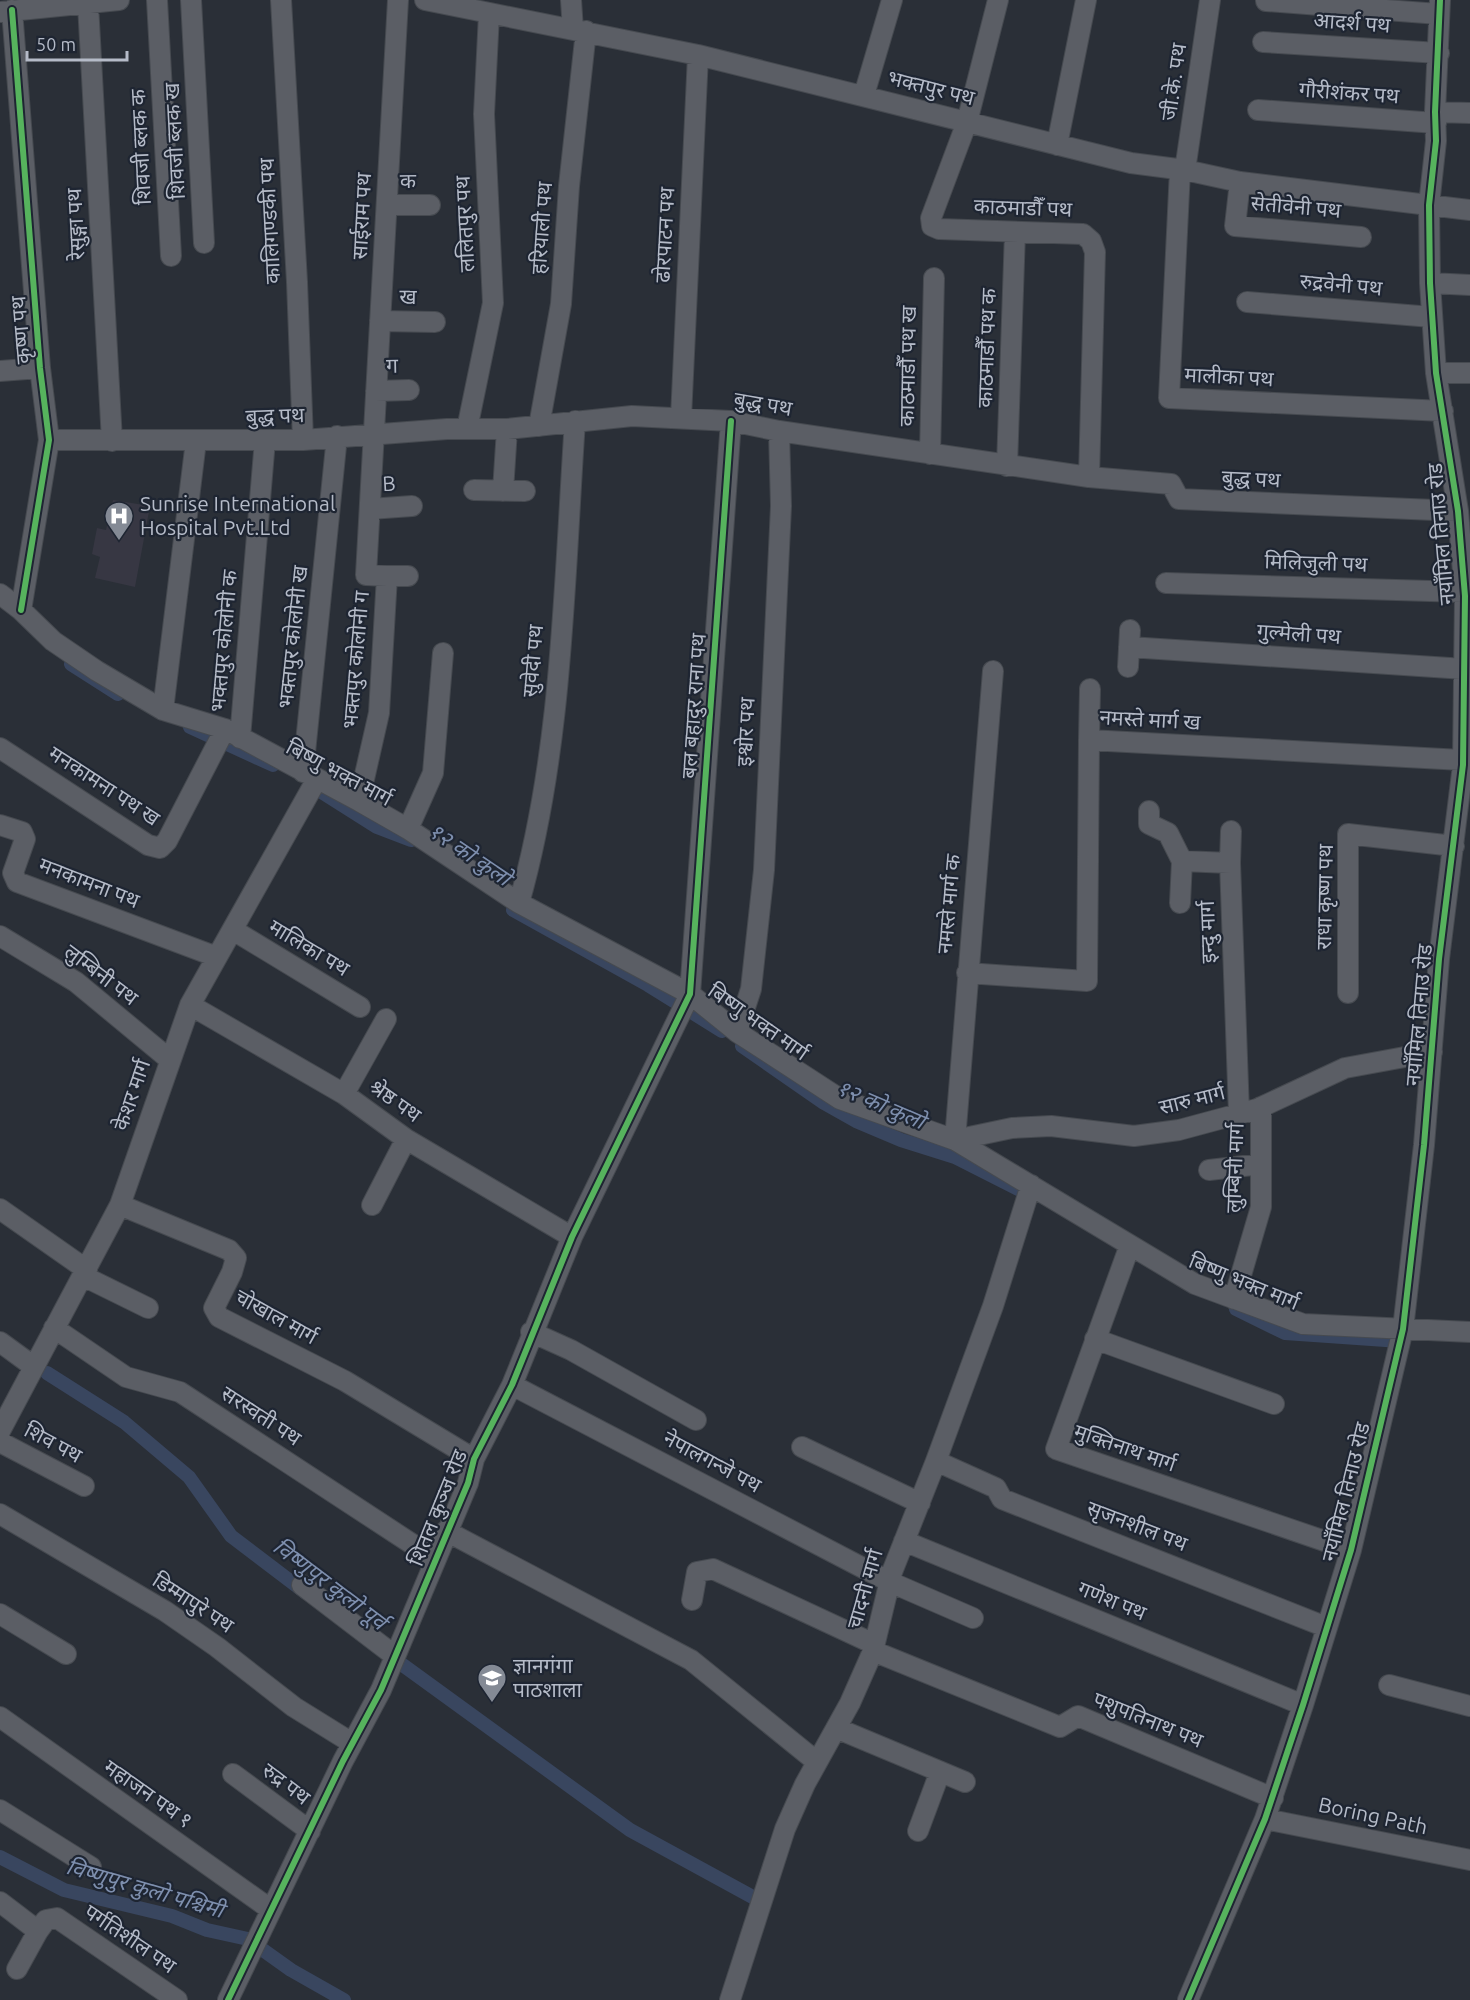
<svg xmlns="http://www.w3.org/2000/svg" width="1470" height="2000" font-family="Ubuntu,'Noto Sans Devanagari',sans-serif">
  <rect width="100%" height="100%" fill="#2a2f37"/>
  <!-- medical -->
  <path fill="#373743" d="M113,500L150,506L135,587L95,578L100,557L92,554L97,528L106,530Z"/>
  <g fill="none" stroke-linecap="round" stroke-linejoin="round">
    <!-- canal -->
    <path stroke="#39465f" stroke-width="14" d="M71,664L118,694
      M190,727L273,765
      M317,789L377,827L411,840
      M513,910L648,985L722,1031
      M742,1046L824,1103L856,1121L901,1140L955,1157L1030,1195
      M1236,1309L1285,1333L1400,1341
      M47,1373L124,1422L189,1477L231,1536L306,1593
      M389,1655L630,1830L760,1901
      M0,1857L64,1890L172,1916L207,1930L248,1939
      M263,1950L291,1970L344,2000"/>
    <!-- minor casing -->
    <g stroke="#464a50" stroke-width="22">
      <path id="minor" d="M157,0L171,256
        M191,0L204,243
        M281,0L297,282L303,440
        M425,0L698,55L1131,163L1185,170L1240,182L1470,210
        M571,0L573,30
        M998,0L967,122L931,218L932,226L939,229L1083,234L1091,241L1095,252L1089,477
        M1266,1L1439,14
        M88,4L112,441
        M12,10L40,368L49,440L21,610
        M0,12L119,0
        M1263,42L1439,53
        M864,95L892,0
        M1258,110L1436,123
        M1435,112L1470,113
        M1057,145L1086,0
        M1180,170L1169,398L1443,411
        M1185,170L1210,0
        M1240,182L1235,226L1361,237
        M387,205H430
        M1430,283L1470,285
        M1247,302L1432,317
        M380,321L435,322
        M0,371L40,368
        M1436,373H1470
        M376,391L409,390
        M681,418L698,55
        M539,426L561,304L569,186L586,31
        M467,429L493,303L484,114L489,14
        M49,440H303L447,429H507L632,416L731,421L779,431L1089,477L1171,484L1179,499L1458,511
        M930,454L934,278
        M1007,466L1015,232
        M474,490L525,491
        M503,491L507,429
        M370,509L412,506
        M387,576H408
        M1166,583L1464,592
        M0,594L21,610L53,641L97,671L163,710L225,729L359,801L408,829L519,903L690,994L737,1032L840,1099L955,1140L1195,1284L1303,1324L1470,1332
        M1129,647L1465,669
        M1128,667L1130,630
        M993,671L955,1140L1012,1128L1051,1126L1134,1136L1179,1130L1257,1109L1345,1068L1432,1052
        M163,710L196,441
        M240,738L265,440
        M1089,740L1090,689
        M0,748L148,845L160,848L167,841L225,729
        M303,772L337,436
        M359,801L379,713L387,576L366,575L398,0
        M1149,811V824L1168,833L1182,861L1230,863L1239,1113
        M0,825L22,832L25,839L13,873L17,882L217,957
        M408,829L433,773L443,653
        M1230,863L1231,831
        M519,903C563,748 564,581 575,421
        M1180,903L1182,861
        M233,930L360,1007
        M0,936L76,982L169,1059
        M967,973L1087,981L1089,740L1462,760
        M1348,993V834L1454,846
        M190,1005L344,1094L406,1139L572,1237
        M737,1032L751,989L764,870L781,506L779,431
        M344,1094L386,1019
        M1209,1170L1261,1164
        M120,1205L229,1250L236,1258L232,1272L214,1308L219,1317L345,1381L474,1459
        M372,1205L406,1139
        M0,1209L87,1270
        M1130,1245L1056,1449L1351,1550
        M83,1276L148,1308
        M1234,1299L1261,1207V1107
        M54,1328L126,1377L180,1392L435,1559
        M531,1332L571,1350L696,1420
        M1095,1339L1274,1404
        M0,1342L33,1366
        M512,1385L890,1582L973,1618
        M0,1431L120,1205L190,1005L317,779
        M0,1442L84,1486
        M802,1447L920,1503
        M936,1461L996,1488L1002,1499L1326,1627
        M0,1514L165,1611L217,1647L294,1707L352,1743
        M446,1531L691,1660L817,1762
        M904,1541L1303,1705
        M302,1585L395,1656
        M692,1600L697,1572L713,1569L874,1644
        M0,1614L66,1654
        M873,1651L1060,1727L1078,1716L1273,1798
        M1389,1685L1470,1706
        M0,1717L270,1909
        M836,1728L965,1782
        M233,1774L310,1831
        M0,1810L91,1867
        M1265,1819L1470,1860
        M918,1831L940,1772
        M0,1902L38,1931L46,1920L57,1918L177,2000
        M17,1969L38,1931
        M228,2000L343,1761L381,1690L468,1483L474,1459L512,1385L572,1237L690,994L731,421
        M730,2000L785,1829L805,1784L850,1703L873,1651L892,1572L936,1461L993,1306L1031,1185
        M1188,2000L1265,1819L1303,1705L1351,1550L1403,1329L1424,1145L1439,959L1463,765L1465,596L1458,511L1436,373L1430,283L1429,205L1436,141L1435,112L1440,0"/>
    </g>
    <!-- minor -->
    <use href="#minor" stroke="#5b5e65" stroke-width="20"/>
    <!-- cycleway casing -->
    <g stroke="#1e2532" stroke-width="10">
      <path id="cycleway" d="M12,10L40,368L49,440L21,610
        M228,2000L343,1761L381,1690L468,1483L474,1459L512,1385L572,1237L690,994L731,421
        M1188,2000L1265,1819L1303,1705L1351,1550L1403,1329L1424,1145L1439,959L1463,765L1465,596L1458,511L1436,373L1430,283L1429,205L1436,141L1435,112L1440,0"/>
    </g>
    <!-- cycleway -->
    <use href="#cycleway" stroke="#56b35d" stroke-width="6"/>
  </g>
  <!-- icons -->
  <defs>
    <g id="hospital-pin" transform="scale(1.5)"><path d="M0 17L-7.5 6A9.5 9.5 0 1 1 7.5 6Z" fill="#848a95" stroke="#1e2532"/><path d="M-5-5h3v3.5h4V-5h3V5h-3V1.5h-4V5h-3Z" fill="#fff"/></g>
    <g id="school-pin" transform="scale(1.5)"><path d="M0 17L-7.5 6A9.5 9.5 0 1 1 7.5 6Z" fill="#848a95" stroke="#1e2532"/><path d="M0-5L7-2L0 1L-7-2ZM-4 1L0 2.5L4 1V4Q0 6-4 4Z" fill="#fff"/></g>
  </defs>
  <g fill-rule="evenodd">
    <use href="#hospital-pin" x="119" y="516"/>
    <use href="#school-pin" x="492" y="1678"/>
  </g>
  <g text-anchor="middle" stroke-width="4.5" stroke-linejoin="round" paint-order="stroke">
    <!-- street labels -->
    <g font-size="21" fill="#b5bbc8" stroke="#1e2532">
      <text transform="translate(1352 23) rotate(4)" y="7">आदर्श पथ</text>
      <text transform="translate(1174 82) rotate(-82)" y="7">जी.के. पथ</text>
      <text transform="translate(931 88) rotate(14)" y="7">भक्तपुर पथ</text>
      <text transform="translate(1349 93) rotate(4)" y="7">गौरीशंकर पथ</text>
      <text transform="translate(175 141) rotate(-93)" y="7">शिवजी ब्लक ख</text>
      <text transform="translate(141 147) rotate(-93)" y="7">शिवजी ब्लक क</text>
      <text transform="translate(408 181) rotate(-1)" y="7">क</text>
      <text transform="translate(1296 207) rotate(5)" y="7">सेतीवेनी पथ</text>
      <text transform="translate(1023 208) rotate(2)" y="7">काठमाडौँ पथ</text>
      <text transform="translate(362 216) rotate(-87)" y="7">साईराम पथ</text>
      <text transform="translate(270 221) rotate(-93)" y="7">कालिगण्डकी पथ</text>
      <text transform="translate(76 224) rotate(-93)" y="7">रेसुङ्गा पथ</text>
      <text transform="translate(465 224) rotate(-93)" y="7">ललितपुर पथ</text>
      <text transform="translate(542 228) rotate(-86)" y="7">हरियाली पथ</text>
      <text transform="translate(665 235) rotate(-87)" y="7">ढोरपाटन पथ</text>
      <text transform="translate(1341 285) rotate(5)" y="7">रुद्रवेनी पथ</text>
      <text transform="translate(408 297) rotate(1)" y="7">ख</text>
      <text transform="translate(21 330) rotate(-95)" y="7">कृष्ण पथ</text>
      <text transform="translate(987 348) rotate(-88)" y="7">काठमाडौँ पथ क</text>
      <text transform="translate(392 366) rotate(-1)" y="7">ग</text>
      <text transform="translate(908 366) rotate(-89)" y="7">काठमाडौँ पथ ख</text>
      <text transform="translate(1229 377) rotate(3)" y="7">मालीका पथ</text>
      <text transform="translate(763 404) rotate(10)" y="7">बुद्ध पथ</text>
      <text transform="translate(275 416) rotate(-2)" y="7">बुद्ध पथ</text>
      <text transform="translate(1251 479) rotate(3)" y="7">बुद्ध पथ</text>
      <text transform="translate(389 484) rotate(-3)" y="7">B</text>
      <text transform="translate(1441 534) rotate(-95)" y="7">नयाँमिल तिनाउ रोड</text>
      <text transform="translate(1316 563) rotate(2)" y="7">मिलिजुली पथ</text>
      <text transform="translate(1299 634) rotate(4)" y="7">गुल्मेली पथ</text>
      <text transform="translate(293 637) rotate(-84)" y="7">भक्तपुर कोलोनी ख</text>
      <text transform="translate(224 641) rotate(-85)" y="7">भक्तपुर कोलोनी क</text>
      <text transform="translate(356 660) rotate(-85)" y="7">भक्तपुर कोलोनी ग</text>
      <text transform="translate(533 661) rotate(-85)" y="7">सुवेदी पथ</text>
      <text transform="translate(694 706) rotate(-86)" y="7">बल बहादुर राना पथ</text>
      <text transform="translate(1150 720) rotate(3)" y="7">नमस्ते मार्ग ख</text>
      <text transform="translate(746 732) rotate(-87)" y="7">इश्वोर पथ</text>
      <text transform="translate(339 773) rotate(28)" y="7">बिष्णु भक्त मार्ग</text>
      <text transform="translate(104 786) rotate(33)" y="7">मनकामना पथ ख</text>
      <text transform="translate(89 883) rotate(21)" y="7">मनकामना पथ</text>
      <text transform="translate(1325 897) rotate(-89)" y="7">राधा कृष्ण पथ</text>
      <text transform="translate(949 904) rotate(-85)" y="7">नमस्ते मार्ग क</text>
      <text transform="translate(1208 932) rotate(-92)" y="7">इन्दु मार्ग</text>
      <text transform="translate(309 948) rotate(31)" y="7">मालिका पथ</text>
      <text transform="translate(101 975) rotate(37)" y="7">लुम्बिनी पथ</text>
      <text transform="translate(1419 1015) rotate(-85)" y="7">नयाँमिल तिनाउ रोड</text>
      <text transform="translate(758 1022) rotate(35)" y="7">बिष्णु भक्त मार्ग</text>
      <text transform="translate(132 1095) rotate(-71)" y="7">केशर मार्ग</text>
      <text transform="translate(1192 1100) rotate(-14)" y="7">सारु मार्ग</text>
      <text transform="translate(395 1101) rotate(35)" y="7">श्रेष्ठ पथ</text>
      <text transform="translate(1235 1168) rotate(-88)" y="7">लुम्बिनी मार्ग</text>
      <text transform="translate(1244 1282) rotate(22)" y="7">बिष्णु भक्त मार्ग</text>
      <text transform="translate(276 1317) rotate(29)" y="7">चोखाल मार्ग</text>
      <text transform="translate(261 1416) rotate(33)" y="7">सरस्वती पथ</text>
      <text transform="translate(53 1443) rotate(28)" y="7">शिव पथ</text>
      <text transform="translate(1125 1448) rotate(19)" y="7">मुक्तिनाथ मार्ग</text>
      <text transform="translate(712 1462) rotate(28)" y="7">नेपालगन्जे पथ</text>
      <text transform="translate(1346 1492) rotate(-76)" y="7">नयाँमिल तिनाउ रोड</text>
      <text transform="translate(438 1508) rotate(-68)" y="7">शितल कुञ्ज रोड</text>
      <text transform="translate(1137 1526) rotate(21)" y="7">सृजनशील पथ</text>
      <text transform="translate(865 1589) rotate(-74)" y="7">चादनी मार्ग</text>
      <text transform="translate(1112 1601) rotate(22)" y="7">गणेश पथ</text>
      <text transform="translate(193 1603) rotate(33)" y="7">डिम्मापुरे पथ</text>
      <text transform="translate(1148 1720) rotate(22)" y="7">पशुपतिनाथ पथ</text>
      <text transform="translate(286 1784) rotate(37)" y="7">रुद्र पथ</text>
      <text transform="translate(148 1794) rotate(35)" y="7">महाजन पथ १</text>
      <text transform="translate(1373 1816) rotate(12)" y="7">Boring Path</text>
      <text transform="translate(130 1939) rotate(34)" y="7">पर्गतिशील पथ</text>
    </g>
    <!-- poi labels -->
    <g font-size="21" fill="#b5bbc8" stroke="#1e2532" text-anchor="start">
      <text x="140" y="511">Sunrise International<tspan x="140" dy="24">Hospital Pvt.Ltd</tspan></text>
      <text x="513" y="1673">ज्ञानगंगा<tspan x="513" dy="24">पाठशाला</tspan></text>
    </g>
    <!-- water labels -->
    <g font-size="22" font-style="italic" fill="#7e8fae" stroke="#1e2532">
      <text transform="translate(470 854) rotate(34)" y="8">१२ को कुलो</text>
      <text transform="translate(881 1104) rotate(23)" y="8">१२ को कुलो</text>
      <text transform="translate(330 1584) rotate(37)" y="8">विष्णुपुर कुलो पूर्व</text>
      <text transform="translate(145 1888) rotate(16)" y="8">विष्णुपुर कुलो पश्चिमी</text>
    </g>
  </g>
  <!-- scale -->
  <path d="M27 51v9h100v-9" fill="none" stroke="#b5bbc8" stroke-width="3"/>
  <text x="36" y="51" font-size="18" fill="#b5bbc8" stroke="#1e2532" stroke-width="4.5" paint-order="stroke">50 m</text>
</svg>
